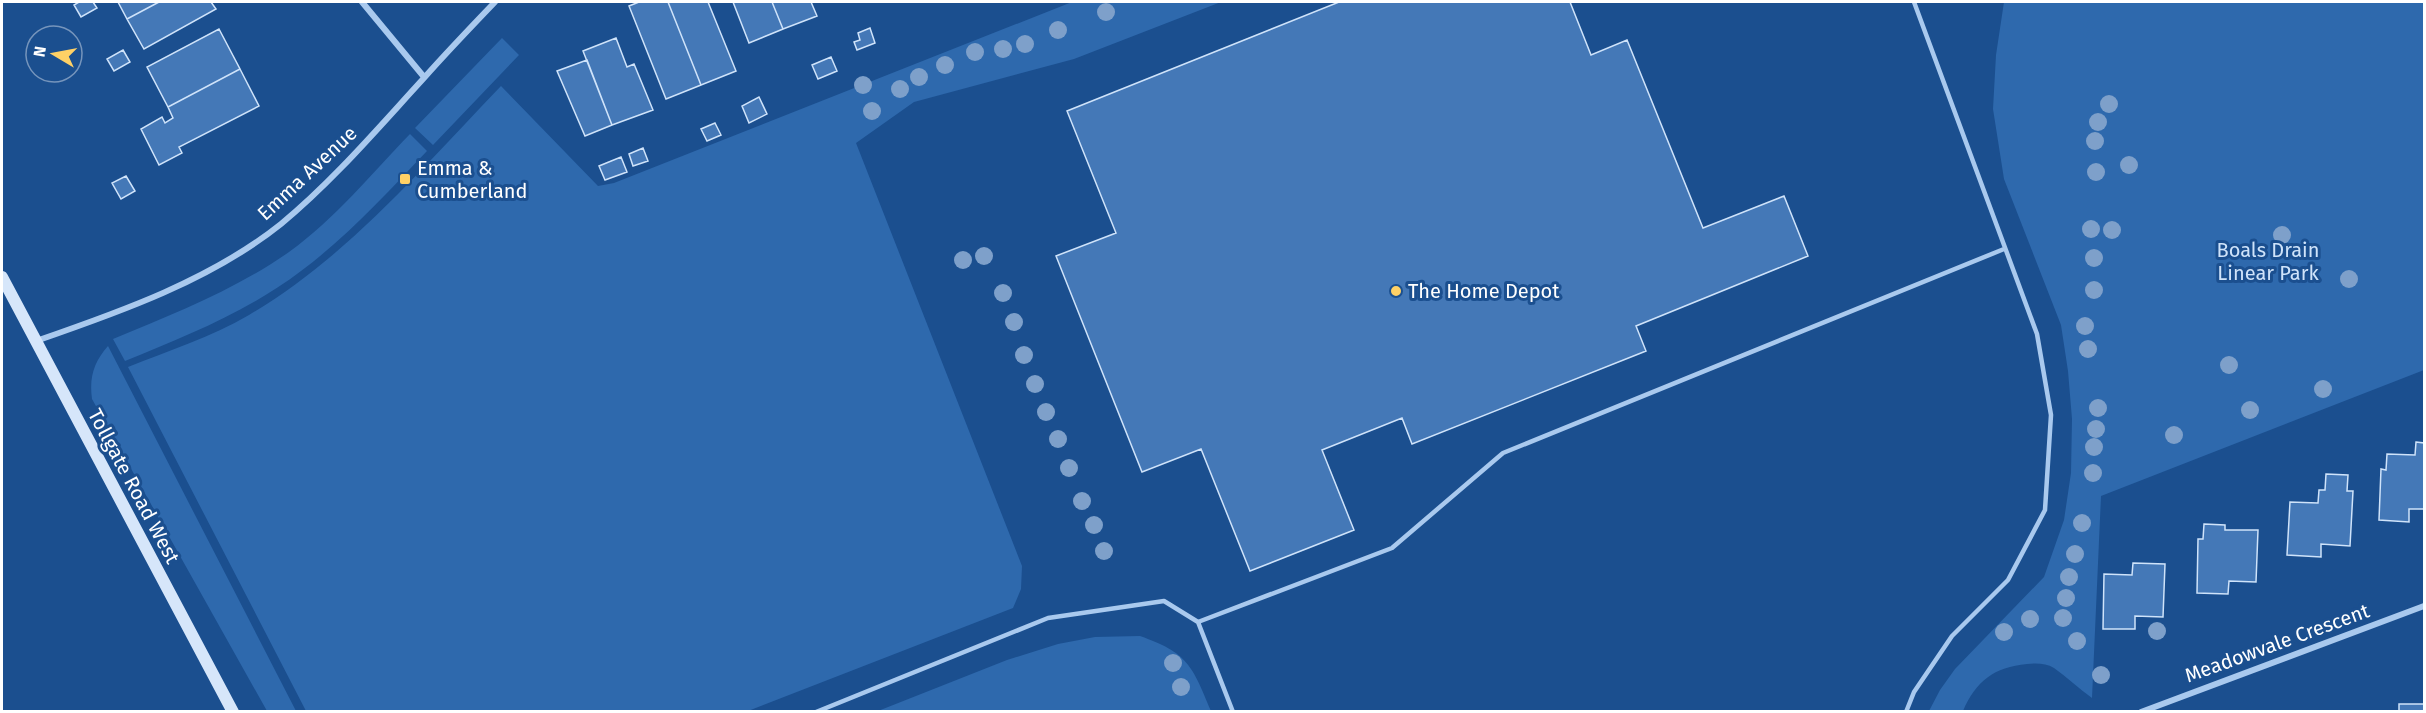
<svg xmlns="http://www.w3.org/2000/svg" width="2426" height="713" font-family="'Fira Sans',sans-serif">
  <rect width="100%" height="100%" fill="#1b4f8f"/>
  <!-- green -->
  <path fill="#2e69ad" d="M1072,2H1221L1074,59L914,102L856,143L1022,566L1021,589L1013,608L748,711H306L128,367C168,351 211,337 249,315C349,256 422,168 501,86L598,186L614,183Z
    M2004,2H2424V370L2101,496L2092,698C2079,689 2067,677 2054,668C2046,663 2036,663 2027,664C1994,667 1976,681 1963,711H1929L1940,690L1955,669L2044,577L2064,520L2071,473L2072,419L2068,371L2061,325L2004,179L1993,109L1996,55Z
    M502,38L519,55L433,145L415,128Z
    M410,134L427,151C387,193 348,236 301,271C247,312 186,336 125,361L113,339C173,314 235,290 289,252C335,219 371,174 410,134Z
    M108,346L296,711H267L92,399C89,377 94,362 108,346Z
    M1140,636C1188,653 1192,665 1211,711H878L1007,660L1058,644L1095,637Z"/>
  <!-- building -->
  <path fill="#4478b7" stroke="#cfe3fa" stroke-width="1.5" d="M79,2H93L97,8L81,17L74,5Z
    M118,2H159L127,19Z
    M159,2H211L216,9L144,49L127,19Z
    M639,2H668L701,85L666,99L629,6Z
    M668,2H708L736,71L701,85Z
    M733,2H772L783,29L749,43Z
    M772,2H811L817,16L783,29Z
    M1339,2H1570L1591,55L1627,40L1703,228L1784,196L1808,256L1636,326L1646,351L1412,444L1402,418L1322,450L1354,530L1250,571L1201,449L1142,472L1056,256L1116,233L1067,111Z
    M870,28L875,43L857,50L854,42L860,40L858,33Z
    M219,29L240,69L168,107L147,67Z
    M616,38L627,67L634,64L653,110L612,125L583,51Z
    M123,50L130,62L114,71L107,59Z
    M831,57L837,71L818,79L812,65Z
    M587,60L612,125L585,136L557,71Z
    M240,69L259,106L179,147L182,153L159,165L141,129L162,117L165,123L173,118L168,107Z
    M759,97L767,114L749,123L742,106Z
    M715,123L721,135L707,141L701,129Z
    M643,148L648,161L633,166L629,154Z
    M621,157L627,172L605,180L599,166Z
    M126,176L135,191L121,199L112,183Z
    M2416,442L2424,443V509H2409V522L2379,520L2381,469L2386,470L2387,454L2415,455Z
    M2326,474L2348,475L2347,491H2353L2350,546L2321,544V557L2287,555L2290,502L2318,503L2319,490H2325Z
    M2204,524L2225,525V530H2258L2256,582L2229,581L2228,594L2197,593L2198,539H2203Z
    M2133,563L2165,564L2163,617L2135,616V629H2103L2104,574L2132,575Z
    M2399,704H2424V712H2399Z"/>
  <g fill="none" stroke-linecap="round" stroke-linejoin="round">
    <!-- lane -->
    <path stroke="#a9c9ee" stroke-width="4.5" d="M1198,622L1392,548L1503,453L2004,249
      M816,712L1048,618L1164,601L1198,622L1233,712
      M1906,712L1914,692L1952,636L2008,580L2045,510L2051,415L2037,334L1914,2"/>
    <!-- street -->
    <path stroke="#a9c9ee" stroke-width="6" d="M362,2L424,77
      M36,341C120,312 211,280 281,224C334,180 378,128 424,78C447,52 471,27 495,2
      M2141,712L2424,606"/>
    <!-- secondary -->
    <path stroke="#d6e6fa" stroke-width="12" d="M2,277L233,712"/>
  </g>
  <!-- trees -->
  <g fill="#7ea0ca">
    <circle cx="1106" cy="12" r="9"/>
    <circle cx="1058" cy="30" r="9"/>
    <circle cx="1025" cy="44" r="9"/>
    <circle cx="1003" cy="49" r="9"/>
    <circle cx="975" cy="52" r="9"/>
    <circle cx="945" cy="65" r="9"/>
    <circle cx="919" cy="77" r="9"/>
    <circle cx="863" cy="85" r="9"/>
    <circle cx="900" cy="89" r="9"/>
    <circle cx="2109" cy="104" r="9"/>
    <circle cx="872" cy="111" r="9"/>
    <circle cx="2098" cy="122" r="9"/>
    <circle cx="2095" cy="141" r="9"/>
    <circle cx="2129" cy="165" r="9"/>
    <circle cx="2096" cy="172" r="9"/>
    <circle cx="2091" cy="229" r="9"/>
    <circle cx="2112" cy="230" r="9"/>
    <circle cx="2282" cy="235" r="9"/>
    <circle cx="984" cy="256" r="9"/>
    <circle cx="2094" cy="258" r="9"/>
    <circle cx="963" cy="260" r="9"/>
    <circle cx="2349" cy="279" r="9"/>
    <circle cx="2094" cy="290" r="9"/>
    <circle cx="1003" cy="293" r="9"/>
    <circle cx="1014" cy="322" r="9"/>
    <circle cx="2085" cy="326" r="9"/>
    <circle cx="2088" cy="349" r="9"/>
    <circle cx="1024" cy="355" r="9"/>
    <circle cx="2229" cy="365" r="9"/>
    <circle cx="1035" cy="384" r="9"/>
    <circle cx="2323" cy="389" r="9"/>
    <circle cx="2098" cy="408" r="9"/>
    <circle cx="2250" cy="410" r="9"/>
    <circle cx="1046" cy="412" r="9"/>
    <circle cx="2096" cy="429" r="9"/>
    <circle cx="2174" cy="435" r="9"/>
    <circle cx="1058" cy="439" r="9"/>
    <circle cx="2094" cy="447" r="9"/>
    <circle cx="1069" cy="468" r="9"/>
    <circle cx="2093" cy="473" r="9"/>
    <circle cx="1082" cy="501" r="9"/>
    <circle cx="2082" cy="523" r="9"/>
    <circle cx="1094" cy="525" r="9"/>
    <circle cx="1104" cy="551" r="9"/>
    <circle cx="2075" cy="554" r="9"/>
    <circle cx="2069" cy="577" r="9"/>
    <circle cx="2066" cy="598" r="9"/>
    <circle cx="2063" cy="618" r="9"/>
    <circle cx="2030" cy="619" r="9"/>
    <circle cx="2157" cy="631" r="9"/>
    <circle cx="2004" cy="632" r="9"/>
    <circle cx="2077" cy="641" r="9"/>
    <circle cx="1173" cy="663" r="9"/>
    <circle cx="2101" cy="675" r="9"/>
    <circle cx="1181" cy="687" r="9"/>
  </g>
  <!-- markers -->
  <g fill="#ffd166" stroke="#1b4f8f" stroke-width="2">
    <rect x="399" y="173" width="12" height="12" rx="3"/>
    <circle cx="1396" cy="291" r="6"/>
  </g>
  <g text-anchor="middle" stroke-width="6" stroke-linejoin="round" paint-order="stroke">
    <!-- poi labels -->
    <g font-size="20" fill="#fff" stroke="#1b4f8f" text-anchor="start">
      <text x="417" y="175">Emma &amp;<tspan x="417" dy="23">Cumberland</tspan></text>
      <text x="1408" y="298">The Home Depot</text>
    </g>
    <!-- street labels -->
    <g font-size="20" fill="#fff" stroke="#1b4f8f">
      <text transform="translate(307 173) rotate(-43)" y="7">Emma Avenue</text>
      <text transform="translate(134 486) rotate(62)" y="7">Tollgate Road West</text>
      <text transform="translate(2277 643) rotate(-20)" y="7">Meadowvale Crescent</text>
    </g>
    <!-- park labels -->
    <g font-size="20" fill="#cfe3fa" stroke="#1b4f8f">
      <text x="2268" y="257">Boals Drain<tspan x="2268" dy="23">Linear Park</tspan></text>
    </g>
  </g>
  <!-- border -->
  <rect width="2426" height="713" fill="none" stroke="#ffffff" stroke-width="6"/>
  <!-- north arrow -->
  <g transform="translate(54 54) rotate(280)"><circle r="28" fill="#1b4f8f" stroke="#7695bc" stroke-width="1.5"/>
  <path d="M0-4.5L10 22L0 15L-10 22Z" fill="#ffd166"/>
  <text y="-9" font-size="16" font-weight="bold" text-anchor="middle" fill="#ffffff">N</text>
  </g>
</svg>
